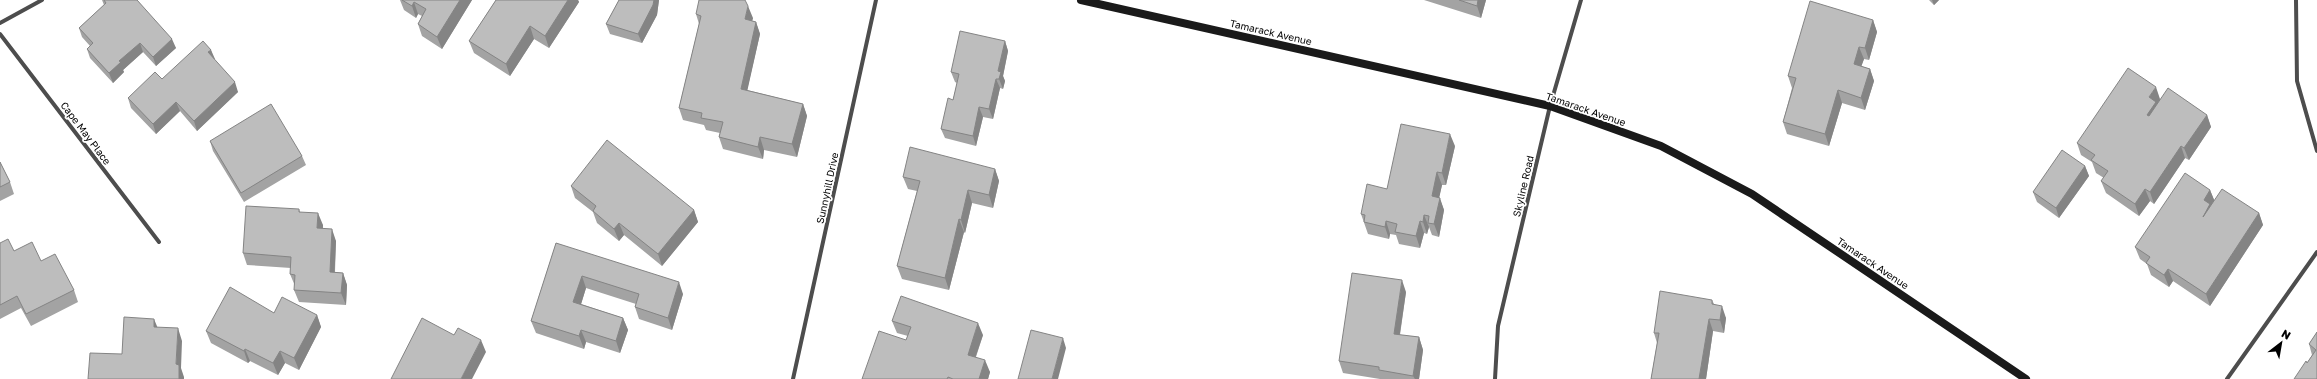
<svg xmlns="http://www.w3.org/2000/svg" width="2317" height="379" font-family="'Golos Text',sans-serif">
  <rect width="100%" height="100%" fill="#fff"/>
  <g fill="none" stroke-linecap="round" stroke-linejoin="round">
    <!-- minor -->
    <path stroke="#4d4d4d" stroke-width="4" d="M2296,0L2297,81L2317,151
      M0,23L42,0
      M0,34L159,242
      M793,379L876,0
      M1495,379L1498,326L1550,106L1581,0
      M2227,379L2317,252"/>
    <!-- secondary -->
    <path stroke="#1a1a1a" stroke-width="8" d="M1081,0L1550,106L1661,146L1752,194L2026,379"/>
  </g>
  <!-- wall -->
  <path fill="#a3a3a3" d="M102,0H137L176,48L156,66L143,52L123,70L124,72L113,83L90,58L87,49L90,46L82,37L79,28L104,5Z
    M400,0H472L442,49L422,36L418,24L422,16L418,14L416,18L404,10Z
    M496,0H578L579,2L549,48L534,39L510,76L474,53L469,41Z
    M619,0H659L657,15L642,43L610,34L606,24Z
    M1424,0H1486L1481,18Z
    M1929,0H1939L1934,5Z
    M696,14L753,18L752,21L756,22L760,34L747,90L803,104L807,116L797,157L764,150L763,159L723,149L719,137L720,133L706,130L704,125L683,120L679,108L699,24Z
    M1873,20L1877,32L1869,60L1864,59L1861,66L1870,69L1874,81L1865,110L1842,103L1829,146L1787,134L1783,122L1792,88L1788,76Z
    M1005,41L1008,51L1003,76L1005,81L1003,89L1000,88L993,119L983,117L976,146L945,138L941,129L953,100L957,83L955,82L951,72Z
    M211,50L214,60L238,92L197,131L180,111L156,134L131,108L128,98L162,79Z
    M2160,99L2207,115L2211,127L2189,160L2185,158L2154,204L2150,201L2139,216L2106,193L2101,181L2104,178L2096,173L2092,162L2081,155L2077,143Z
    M210,141L302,156L306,165L244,202L213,151Z
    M1455,146L1446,185H1442L1439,197L1444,210L1439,237L1432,235L1429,227L1427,234L1424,233L1420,248L1399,244L1396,235L1390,234L1389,239L1368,234L1361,214L1387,189Z
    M0,162L10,182L14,194L0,201Z
    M2085,166L2089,176L2059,218L2037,202L2033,192Z
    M995,169L999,181L993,208L972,203L965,233L964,232L949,290L902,279L897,266L917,191L908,189L903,177Z
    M571,186L694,210L698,222L662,266L624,235L619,241L597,223L593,212L575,198Z
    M2210,190L2214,200L2259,213L2263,225L2210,306L2173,281L2169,287L2151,275L2147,264L2140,259L2135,247Z
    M299,209L300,212L323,225V228L336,241L335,272L343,273L347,285L346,305L299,302L294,290L295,286L290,274L291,268L247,265L243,253Z
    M0,243L14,251L41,261L74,290L78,302L31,326L21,308L0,319Z
    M556,243L683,294L672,330L639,319L635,307L636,304L586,288L581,304L623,318L628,330L620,353L586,342L584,349L536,333L531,321Z
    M1406,292L1400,335L1419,337L1423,350L1419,379H1380L1343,373L1339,361Z
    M1712,300L1714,304L1726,318L1724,333L1713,331L1706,379H1651L1657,343L1654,333Z
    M274,313L317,315L321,327L299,370L285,363L278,375L250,361L248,363L211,343L206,331Z
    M892,321L983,335L976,357L990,372L988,379H862L906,340L908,336L897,333Z
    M2317,332V379L2307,363L2312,355L2309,344Z"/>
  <!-- shaded-wall -->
  <path fill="#848484" d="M460,0H472L442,49L437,37Z
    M568,0H578L579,2L549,48L545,36Z
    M654,0H659L657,15L642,43L638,34Z
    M1478,0H1486L1481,18L1477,6Z
    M1932,0H1939L1934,5Z
    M414,2L418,14L416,18L412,6Z
    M748,6L753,18L749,31L745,19Z
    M1873,20L1877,32L1869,60L1865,48Z
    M756,22L760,34L745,101L741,89Z
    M530,26L534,39L510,76L506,64Z
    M172,39L176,48L156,66L153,57Z
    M1005,41L1008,51L1003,76L1005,81L1003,89L999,79L998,71Z
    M140,43L143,52L123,70L124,72L113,83L109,73L119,61Z
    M1859,47L1864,59L1858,76L1854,64Z
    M211,50L215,59L211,62L208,52Z
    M1870,69L1874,81L1865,110L1861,98Z
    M996,79L1000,88L993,119L989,109Z
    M235,82L238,92L197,131L194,121Z
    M2156,87L2160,99L2152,127L2147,115L2149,97Z
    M1838,90L1842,103L1829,146L1825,134Z
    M176,102L180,111L156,134L153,124Z
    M803,104L807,116L797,157L792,144Z
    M979,107L983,117L976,146L973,136Z
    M2207,115L2211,127L2189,160L2184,148Z
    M1450,134L1455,146L1446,185L1442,173Z
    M760,137L764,150L763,159L758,147Z
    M2181,146L2185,158L2154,204L2150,192Z
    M2085,166L2089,176L2059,218L2056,208Z
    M995,169L999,181L993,208L989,195Z
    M1437,172L1442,185L1437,208L1432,196Z
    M2145,189L2150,201L2139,216L2135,204Z
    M968,190L972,203L965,233L961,220Z
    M2210,190L2215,202L2203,217L2204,200Z
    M1440,198L1444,210L1439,237L1434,224Z
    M694,210L698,222L662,266L658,254Z
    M318,213L323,225L322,240L317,228Z
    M2259,213L2263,225L2210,306L2206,294Z
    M1424,215L1429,227L1427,234L1423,222Z
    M959,219L964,232L949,290L945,278Z
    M1386,221L1390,234L1389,239L1385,227Z
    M1420,221L1424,233L1420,248L1416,236Z
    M619,223L624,235L619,241L614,229Z
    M332,229L336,241L334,284L330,272Z
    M2168,269L2173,281L2169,287L2164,275Z
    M343,273L347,285L346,305L341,293Z
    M582,276L586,288L578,314L573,302Z
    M1402,280L1406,292L1398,346L1394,334Z
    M679,282L683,294L672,330L668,318Z
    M1722,306L1726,318L1724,333L1720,320Z
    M317,315L321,327L299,370L294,358Z
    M623,318L628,330L620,353L616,341Z
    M154,319L159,331L154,327Z
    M1709,319L1713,331L1706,379H1699Z
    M978,323L983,335L972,367L968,355Z
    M178,328L182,341L181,368L184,377V379H179L176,364Z
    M581,330L586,342L584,349L579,336Z
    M1419,337L1423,350L1419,379H1415L1413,376Z
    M1063,338L1066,348L1058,379H1052Z
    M481,340L486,352L472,379H461Z
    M245,349L250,361L248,363L244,351Z
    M280,351L285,363L278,375L273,363Z
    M985,360L990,372L988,379H979Z"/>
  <!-- building -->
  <path fill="#bdbdbd" stroke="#848484" d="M104,0H137L172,39L153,57L140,43L119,61L121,62L109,73L87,49L93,43L79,28L106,3Z
    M402,0H460L437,37L418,24L426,9L414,2L412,6Z
    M496,0H568L545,36L530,26L506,64L469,41Z
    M619,0H654L653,5L638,34L606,24Z
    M699,0H745L748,6L745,19L756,22L741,89L803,104L792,144L760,137L758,147L719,137L723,122L701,118L702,113L679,108L701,16L696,14Z
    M1459,0H1478L1477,6Z
    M1810,1L1873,20L1865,48L1859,47L1854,64L1870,69L1861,98L1838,90L1825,134L1783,122L1796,78L1788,76Z
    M960,31L1005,41L998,71L1001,72L999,79H996L989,109L979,107L973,136L941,129L948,98L953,100L959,74L951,72Z
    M203,41L211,50L208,52L235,82L194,121L176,102L153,124L128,98L155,72L162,79Z
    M2128,68L2156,87L2149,97L2156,102L2147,115L2149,116L2168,88L2207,115L2184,148L2181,146L2150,192L2145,189L2135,204L2101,181L2108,171L2091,160L2095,155L2077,143Z
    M271,104L302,156L241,193L210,141Z
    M1401,124L1450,134L1442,173L1437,172L1432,196L1440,198L1434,224L1428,223L1429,216L1424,215L1423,222L1420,221L1416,236L1395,232L1397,224L1386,221L1385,227L1364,222L1365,215L1361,214L1367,184L1387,189Z
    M607,140L694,210L658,254L619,223L614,229L593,211L596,206L571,186Z
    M910,147L995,169L989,195L968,190L961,220L959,219L945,278L897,266L920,181L903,177Z
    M2062,150L2085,166L2056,208L2033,192Z
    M0,162L10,182L0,187Z
    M2185,173L2210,190L2204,200L2210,204L2203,217L2222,189L2259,213L2206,294L2168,269L2164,275L2146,263L2150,257L2135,247Z
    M246,206L299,209V212L318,213L317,228L332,229L330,272L343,273L341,293L294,290L295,275L290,274L291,257L243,253Z
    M8,239L14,251L32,242L41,261L55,254L74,290L26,314L17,296L0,305V243Z
    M556,243L679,282L668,318L635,307L639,294L582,276L573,302L623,318L616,341L581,330L579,336L531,321Z
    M1352,273L1402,280L1394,334L1419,337L1413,376L1379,370V367L1339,361Z
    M230,287L274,313L282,297L317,315L294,358L280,351L273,363L245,349L244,351L206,331Z
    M1660,291L1712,300V304L1722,306L1720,320L1709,319L1699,379H1651L1659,333H1654Z
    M901,296L978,323L968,355L985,360L979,379H953L948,377L947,379H862L879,331L906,340L911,327L892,321Z
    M124,317L154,319V327L178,328L176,364L179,365V379H88L90,353L122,354Z
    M422,318L454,335L458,328L481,340L461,379H391Z
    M1031,330L1063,338L1052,379H1018Z
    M2317,332V379H2294L2306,361L2307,363L2316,350L2309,344Z"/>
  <g text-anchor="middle" stroke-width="3.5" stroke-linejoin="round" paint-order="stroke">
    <!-- street labels -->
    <g font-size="10" fill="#000" stroke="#fff">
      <text transform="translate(1271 32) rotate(13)" y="4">Tamarack Avenue</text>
      <text transform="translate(1586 109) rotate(19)" y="4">Tamarack Avenue</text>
      <text transform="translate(86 133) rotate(53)" y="4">Cape May Place</text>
      <text transform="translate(1523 186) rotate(-77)" y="4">Skyline Road</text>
      <text transform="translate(827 188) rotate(-78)" y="4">Sunnyhill Drive</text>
      <text transform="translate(1873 263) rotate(34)" y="4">Tamarack Avenue</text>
    </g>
  </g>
  <!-- north arrow -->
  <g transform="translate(2281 343) rotate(31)" stroke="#ffffff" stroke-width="3" paint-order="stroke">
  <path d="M0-3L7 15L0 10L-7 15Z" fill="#000000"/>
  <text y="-6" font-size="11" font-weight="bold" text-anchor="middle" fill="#000000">N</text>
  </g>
</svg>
